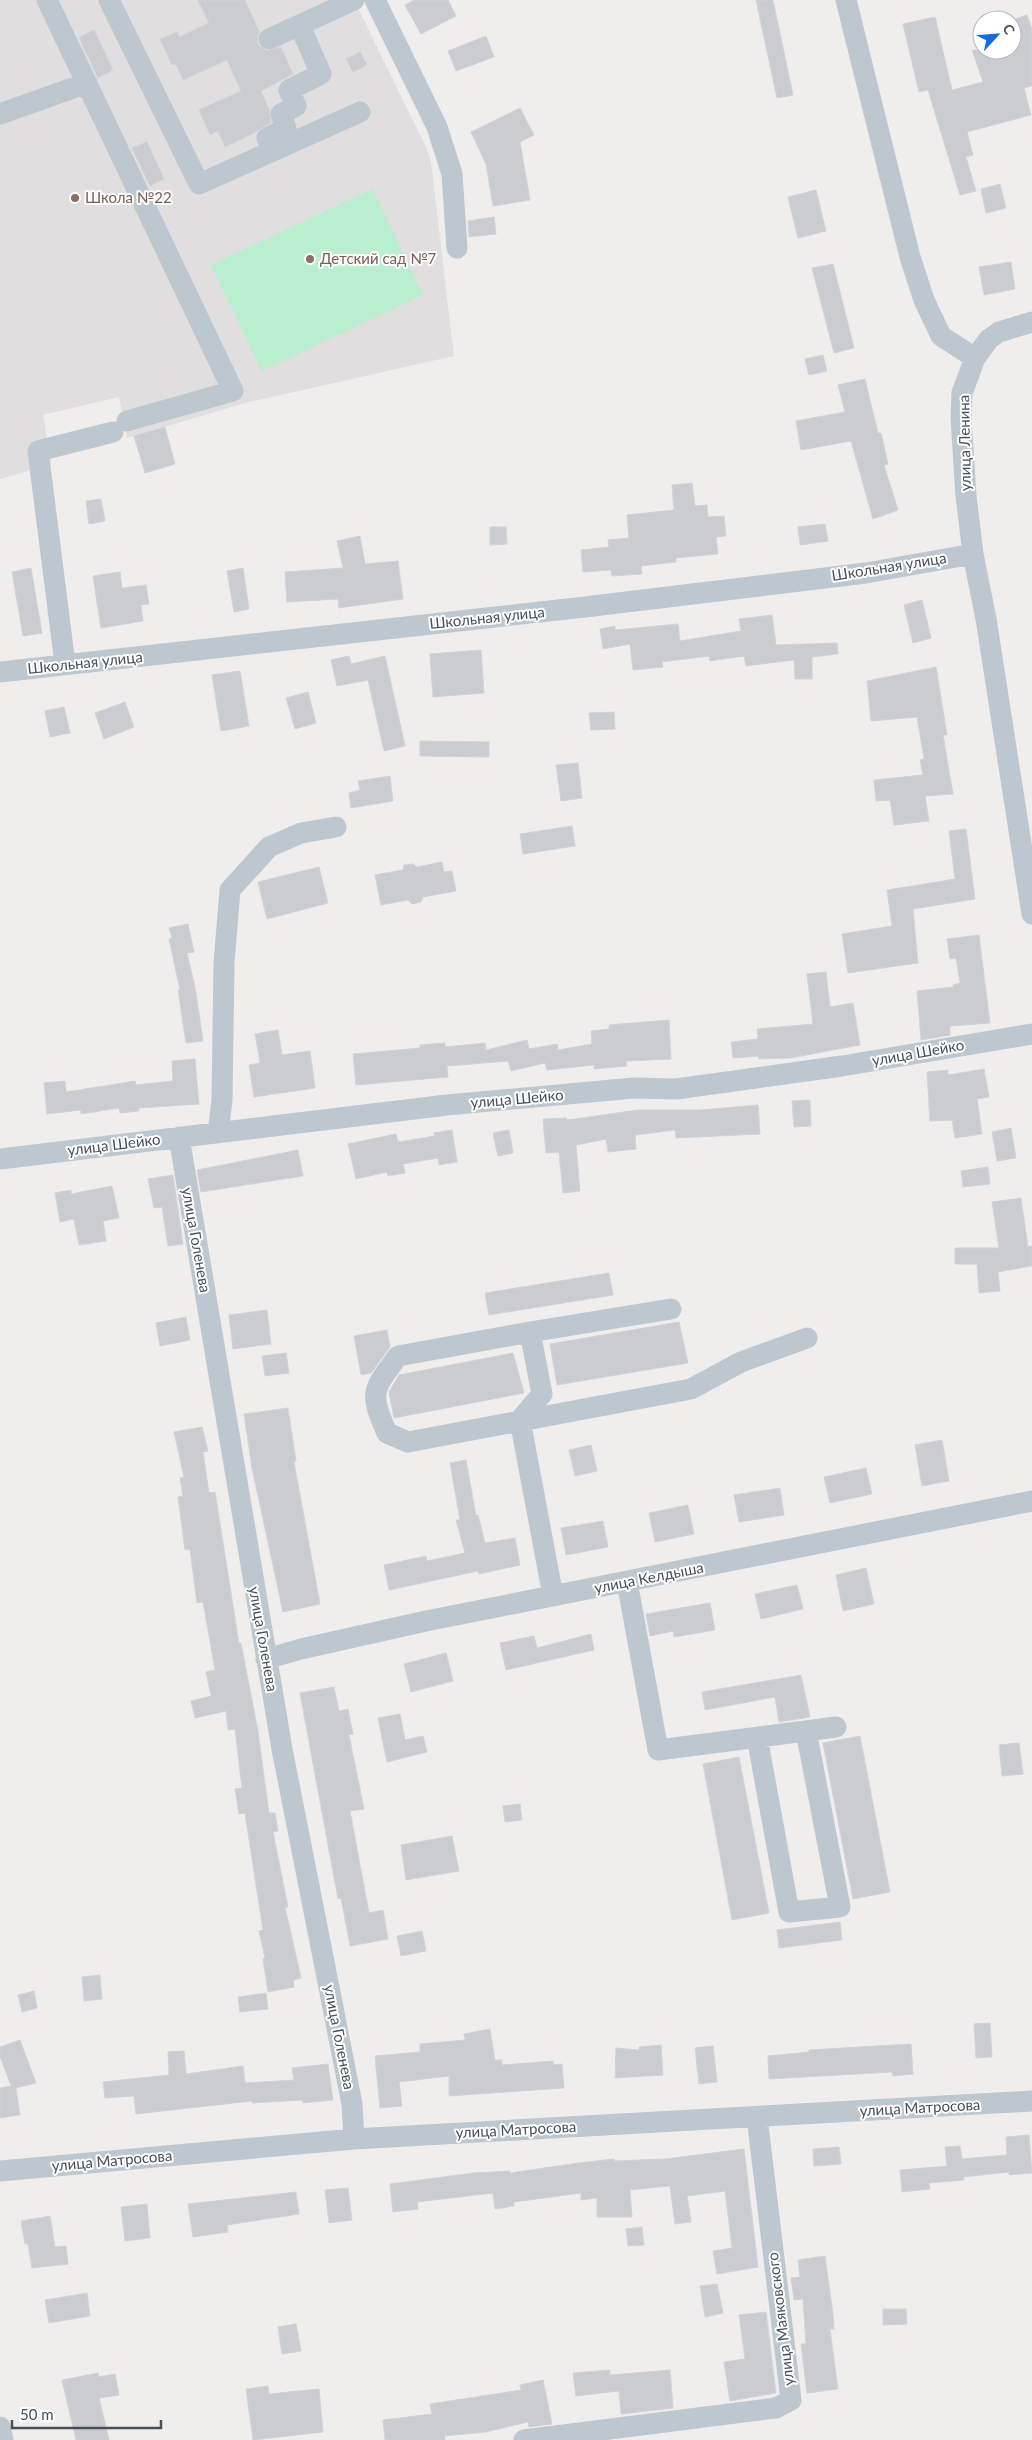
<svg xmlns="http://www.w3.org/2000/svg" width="1032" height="2440" font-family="Lato,sans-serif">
  <rect width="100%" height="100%" fill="#f0eded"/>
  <!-- education -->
  <path fill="#e1dedf" d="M0,0H354L426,147L431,162L454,356L245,403L127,438L119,397L43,415L51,464L0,479Z"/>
  <!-- garden -->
  <path fill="#b9efcf" d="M373,189L423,295L262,371L211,265Z"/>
  <!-- building -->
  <path fill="#caccd2" stroke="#d1d3d9" d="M198,0H245L259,31L257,37L258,45L267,51L281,47L293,74L261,91L269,110L271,122L256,132L225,147L218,131L210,135L199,110L241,91L227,60L183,80L176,64L172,65L160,39L177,32L179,37L209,23Z
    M414,0H448L456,16L421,34L405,5Z
    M756,0H773L793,95L777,98Z
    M1027,15L1032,29V86L1024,88L1031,115L967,132L973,155L966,157L976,191L960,195L928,90L919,92L903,24L935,17L952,90L983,82L972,50H1012V20Z
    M94,30L113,70L98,78L79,37Z
    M486,36L494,57L456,71L448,51Z
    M360,52L367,65L353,72L346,59Z
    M520,108L534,135L520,142L530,200L493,206L486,164L471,132Z
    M147,142L164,179L150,186L132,148Z
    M1000,184L1006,208L986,213L981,189Z
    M816,190L826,231L798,238L788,197Z
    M494,217L496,234L469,237L468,221Z
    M1011,262L1015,289L984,295L979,267Z
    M833,264L854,348L834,353L812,268Z
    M823,355L827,371L809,375L805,359Z
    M865,379L878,433H881L888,464L884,465L898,510L873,519L851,441L801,450L796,421L845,412L838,385Z
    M165,427L175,464L145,473L134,436Z
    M692,483L695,506L707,505L708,517L724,516L726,536L716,537L718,554L676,558V562L641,566L642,574L612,576L611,570L583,572L581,550L609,547L608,540L629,538L627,515L674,510L672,485Z
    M101,499L105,521L89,524L86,501Z
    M825,524L828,541L800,545L798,527Z
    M490,527H506L507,544L490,545Z
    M360,536L365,564L398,561L403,599L339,608L338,599L287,602L285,572L343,568L337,541Z
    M31,568L42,633L23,636L12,572Z
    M243,568L249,609L234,612L227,571Z
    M120,572L122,588L146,585L149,604L141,605L143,621L101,628L93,576Z
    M922,600L931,638L913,643L904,605Z
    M772,615L776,645L837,643L838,654L812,657V679H795L794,660L746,666L744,656L710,661L709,656L662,662L663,667L633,670L630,644L603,649L600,629L615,626V630L678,624L680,641L741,631L739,619Z
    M481,650L484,693L433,697L430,654Z
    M349,656L351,664L385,656L405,746L384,751L368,680L337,686L331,660Z
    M936,667L947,735H943L953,794L925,796L929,821L894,825L890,800L876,801L874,780L923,775L920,760L924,759L917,717L871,721L867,681Z
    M240,671L249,726L221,731L212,675Z
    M308,692L316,723L295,729L286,698Z
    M125,702L134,727L104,739L95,713Z
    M64,707L70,733L50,737L45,711Z
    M614,712L615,729L591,730L589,713Z
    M420,741L489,742V757L420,756Z
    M578,763L582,798L561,801L556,765Z
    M390,776L393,801L351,808L349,793L360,790L358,781Z
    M572,826L575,846L523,854L520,834Z
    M966,829L975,899L913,909L918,963L848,973L842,934L892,926L887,890L955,879L949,831Z
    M442,862L444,872L452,871L456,891L423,897L421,902L412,904L408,900L381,905L375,875L403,870L404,865L413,864L417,867Z
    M319,867L328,903L267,919L258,882Z
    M188,924L194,952L187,953L195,987L203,1041L186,1043L178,990L180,989L169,939L172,938L169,928Z
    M979,935L990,1023L950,1026V1035L921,1040L917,991L953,987V985L960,983L956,958L950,959L947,939Z
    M826,972L830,1007L853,1003L860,1045L790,1058L759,1059V1056L733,1058L731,1042L758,1039L757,1029L813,1024L807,974Z
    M669,1020L671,1059L626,1061L627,1066L594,1069V1065L547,1070L545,1063L511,1071L508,1061L447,1066L448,1077L356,1085L353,1054L420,1048V1045L445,1043V1047L485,1043L486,1050L527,1040L529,1049L557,1044L558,1050L592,1044L591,1031L609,1029V1025Z
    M278,1030L282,1055L310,1051L315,1088L254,1097L249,1065L260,1063L255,1034Z
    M195,1059L199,1104L139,1108V1111L120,1113L119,1108L81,1114V1110L47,1114L44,1083L65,1081L66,1092L135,1081L136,1085L173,1081L172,1061Z
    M984,1069L989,1097L977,1099L982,1134L955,1138L952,1120L930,1121L927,1072L948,1070V1075Z
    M810,1100L811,1126L794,1127L792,1101Z
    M758,1105L760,1134L676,1138L675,1130L635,1135L636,1149L608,1152L606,1139L576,1145L580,1191L563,1193L559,1152L546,1153L543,1119L566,1118L567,1120L638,1110H700Z
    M1011,1128L1016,1158L997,1161L992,1132Z
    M452,1130L457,1162L439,1165L438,1158L403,1164L405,1173L388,1176L387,1172L356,1179L348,1144L396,1134L398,1142L435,1136L434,1133Z
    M509,1130L513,1153L498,1156L493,1133Z
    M298,1150L303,1176L201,1192L197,1170Z
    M988,1167L990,1184L963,1187L961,1171Z
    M173,1175L183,1244L168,1246L162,1207L154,1208L148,1179Z
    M112,1186L119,1218L103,1221L106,1241L79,1245L74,1219L60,1222L55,1193L71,1190V1194Z
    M1021,1198L1028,1247L1032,1246V1266L998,1272L1000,1291L979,1293L977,1264H955V1248H999L992,1202Z
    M609,1273L613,1295L489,1315L485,1293Z
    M267,1310L271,1344L233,1349L229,1315Z
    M186,1317L190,1340L160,1346L156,1323Z
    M679,1322L688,1363L557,1385L550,1344Z
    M387,1330L390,1347L371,1373L361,1375L354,1336Z
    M286,1353L289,1373L265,1376L262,1356Z
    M513,1353L524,1393L394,1418L389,1392L399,1375Z
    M288,1408L296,1461L294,1462L320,1604L283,1612L252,1468L244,1414Z
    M202,1427L208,1451L203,1452L209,1493L215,1492L239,1643H241L258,1731L269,1813H275L278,1831L273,1832L288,1907H285L301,1978L293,1980L294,1987L268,1992L263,1959L265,1958L259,1931L263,1930L250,1846L245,1813L239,1814L235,1789L242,1788L235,1729L228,1730L226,1711L195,1718L191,1701L211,1696L206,1672L215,1670L203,1602L197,1603L190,1549L185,1550L178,1497L183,1496L180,1478L184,1477L174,1432Z
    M942,1440L949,1481L922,1486L915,1445Z
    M591,1445L597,1471L575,1476L569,1450Z
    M466,1460L476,1516L478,1515L485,1543L515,1538L520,1565L479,1574L478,1571L389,1590L384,1565L426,1556L427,1561L465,1553L456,1520H460L450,1463Z
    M866,1468L872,1494L830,1503L824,1477Z
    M780,1488L784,1515L739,1522L734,1495Z
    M688,1505L694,1534L655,1542L649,1513Z
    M603,1521L608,1547L566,1555L561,1528Z
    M866,1568L874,1604L843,1611L836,1575Z
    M797,1585L803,1609L761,1619L755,1594Z
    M710,1603L715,1630L674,1637L673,1631L650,1636L646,1614Z
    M591,1634L594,1650L506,1670L500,1643L534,1636L537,1648Z
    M446,1653L453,1681L411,1692L404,1664Z
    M801,1675L810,1717L779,1722L775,1697L705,1710L702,1692Z
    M334,1687L339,1711L348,1709L353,1734L349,1735L364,1809L350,1811L369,1913L383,1910L388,1939L350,1946L341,1898L338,1899L300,1693Z
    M400,1714L405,1740L423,1736L427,1752L387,1762L378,1718Z
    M860,1736L890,1892L853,1899L823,1743Z
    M1019,1743L1023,1774L1002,1776L999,1745Z
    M739,1757L769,1913L732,1920L703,1764Z
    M520,1804L522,1820L505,1822L503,1806Z
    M452,1836L459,1871L406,1880L401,1845Z
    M840,1922L842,1940L779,1948L777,1930Z
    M422,1931L426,1951L401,1956L397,1936Z
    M100,1975L102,1999L84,2001L82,1977Z
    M34,1991L37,2008L22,2012L18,1995Z
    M266,1993L268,2009L240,2012L238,1997Z
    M990,2023L992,2057L976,2058L974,2024Z
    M490,2029L495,2060H502V2065L553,2061V2065L562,2064L564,2088L449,2096V2076L399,2082L402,2106L380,2108L375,2056L420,2052V2044L465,2040L464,2034Z
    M20,2040L36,2083L16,2088L20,2115L0,2118V2088L11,2086L0,2056V2047Z
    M911,2044L913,2074L893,2076L892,2072L769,2079L768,2056L809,2052V2050Z
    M661,2045L663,2075L615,2078L616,2048L639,2050V2047Z
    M713,2046L717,2082L699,2084L695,2048Z
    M184,2051L186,2074L243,2066L245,2083L294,2080L292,2068L328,2064L333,2100L303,2103V2100L252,2103V2101L136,2114L134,2096L105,2098L103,2082L169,2075L168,2052Z
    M1029,2135L1032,2173L1009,2175V2172L963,2177L964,2180L929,2183L930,2189L902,2192L900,2170L947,2166L945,2147L960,2146L962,2159L1007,2155L1006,2137Z
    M839,2147L841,2164L814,2166L813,2149Z
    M744,2149L758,2267L717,2274L713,2251L732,2248L725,2191L687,2196L691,2222L675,2224L670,2186L630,2190L632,2217H597V2198L581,2200V2193L514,2202V2206L495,2209L493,2193L417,2202L418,2209L393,2212L390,2184L473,2173L510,2171V2173L578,2163L614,2159V2161L665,2159Z
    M348,2188L352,2220L329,2223L325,2190Z
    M296,2192L299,2214L227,2225L228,2232L193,2237L188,2204Z
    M147,2204L150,2238L125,2241L121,2207Z
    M50,2216L55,2247L66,2246L68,2264L32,2268L28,2244H25L21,2221Z
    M642,2227L644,2245L628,2246L626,2229Z
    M825,2256L833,2314L834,2329H830L838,2389L807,2393L801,2344H806L803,2299L794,2300L791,2278L800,2277L798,2260Z
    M717,2284L723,2313L705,2317L700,2286Z
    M87,2293L90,2316L49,2323L45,2300Z
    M883,2309H906L907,2324L883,2325Z
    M766,2312L776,2393L730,2401L724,2362L745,2359L739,2315Z
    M296,2324L301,2351L282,2354L278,2327Z
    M610,2370V2375L670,2370L673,2408L621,2414L619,2391L576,2396L573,2373Z
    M98,2373L99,2377L115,2374L119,2395L99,2398L109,2440H76L62,2380Z
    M543,2380L552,2424L529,2427L528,2422L486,2432L444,2436L445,2440H385L383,2420L432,2414L430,2404L521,2390L520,2385Z
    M268,2386L269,2394L319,2389L323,2432L253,2440L246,2389Z"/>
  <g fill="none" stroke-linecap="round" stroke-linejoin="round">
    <!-- minor -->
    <path stroke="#bdc7d0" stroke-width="21" d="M47,0L233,391L127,421
      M109,0L199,184L360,112
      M375,0L437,127L452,174L457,248
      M846,0L910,257L924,300L941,336L975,358
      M269,39L354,0
      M0,114L87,83
      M269,143L267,138L286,128L281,114L296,106L289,90L321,74L300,26
      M1032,322L999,332L989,339L975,358L962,393L961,418L966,496L973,554L986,619L1032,914
      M65,664L38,451L113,432
      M0,672L585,607L866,573L973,554
      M218,1133L222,1100L224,963L230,890L269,847L301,833L336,827
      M179,1137L282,1749L352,2104L354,2139
      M0,1159L447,1105L634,1088L676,1089L842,1066L1032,1034
      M530,1332L671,1309
      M627,1582L658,1750L836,1727
      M553,1596L520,1420L542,1394L530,1332L398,1356C372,1391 369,1392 387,1433L408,1442L691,1389L741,1362L807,1338
      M266,1659L301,1649L426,1621L1032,1501
      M757,1737L789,1912L840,1907L806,1731
      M0,2171L354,2139L1032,2101
      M0,2427L3,2440
      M524,2440L776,2408L791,2400L757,2117"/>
  </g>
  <!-- markers -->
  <g fill="#8d6e63" stroke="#fff" stroke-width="2">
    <circle cx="75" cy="198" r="5"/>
    <circle cx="310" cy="259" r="5"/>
  </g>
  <g text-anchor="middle" stroke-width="4" stroke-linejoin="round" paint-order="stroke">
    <!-- education labels -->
    <g font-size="15" fill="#785e54" stroke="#fff" text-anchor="start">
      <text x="85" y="203">Школа №22</text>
      <text x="320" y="264">Детский сад №7</text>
    </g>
    <!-- street labels -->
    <g font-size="15" fill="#45505b" stroke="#fff">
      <text transform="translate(965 443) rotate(-91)" y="5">улица Ленина</text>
      <text transform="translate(889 567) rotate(-9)" y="5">Школьная улица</text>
      <text transform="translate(487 618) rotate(-6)" y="5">Школьная улица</text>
      <text transform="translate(85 663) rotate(-6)" y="5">Школьная улица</text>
      <text transform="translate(918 1053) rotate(-10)" y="5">улица Шейко</text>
      <text transform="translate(517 1099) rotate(-5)" y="5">улица Шейко</text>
      <text transform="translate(114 1145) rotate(-7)" y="5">улица Шейко</text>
      <text transform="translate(196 1240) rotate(80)" y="5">улица Голенева</text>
      <text transform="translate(649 1578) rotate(-11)" y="5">улица Келдыша</text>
      <text transform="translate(263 1639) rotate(80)" y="5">улица Голенева</text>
      <text transform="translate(339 2037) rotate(79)" y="5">улица Голенева</text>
      <text transform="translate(920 2108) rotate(-3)" y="5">улица Матросова</text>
      <text transform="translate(516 2130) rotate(-3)" y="5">улица Матросова</text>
      <text transform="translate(112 2161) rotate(-5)" y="5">улица Матросова</text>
      <text transform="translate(781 2319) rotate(-97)" y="5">улица Маяковского</text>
    </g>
  </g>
  <!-- north arrow -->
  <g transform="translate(997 35) rotate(64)"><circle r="24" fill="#ffffff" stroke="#b5b9bd"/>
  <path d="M0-4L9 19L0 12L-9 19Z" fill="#156ae2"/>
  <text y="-8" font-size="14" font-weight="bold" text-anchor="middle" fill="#45505b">С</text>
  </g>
  <!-- scale -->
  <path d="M12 2420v8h149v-8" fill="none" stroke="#45505b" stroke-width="2.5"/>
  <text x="20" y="2420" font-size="15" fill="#45505b" stroke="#ffffff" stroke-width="4" paint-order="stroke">50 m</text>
</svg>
